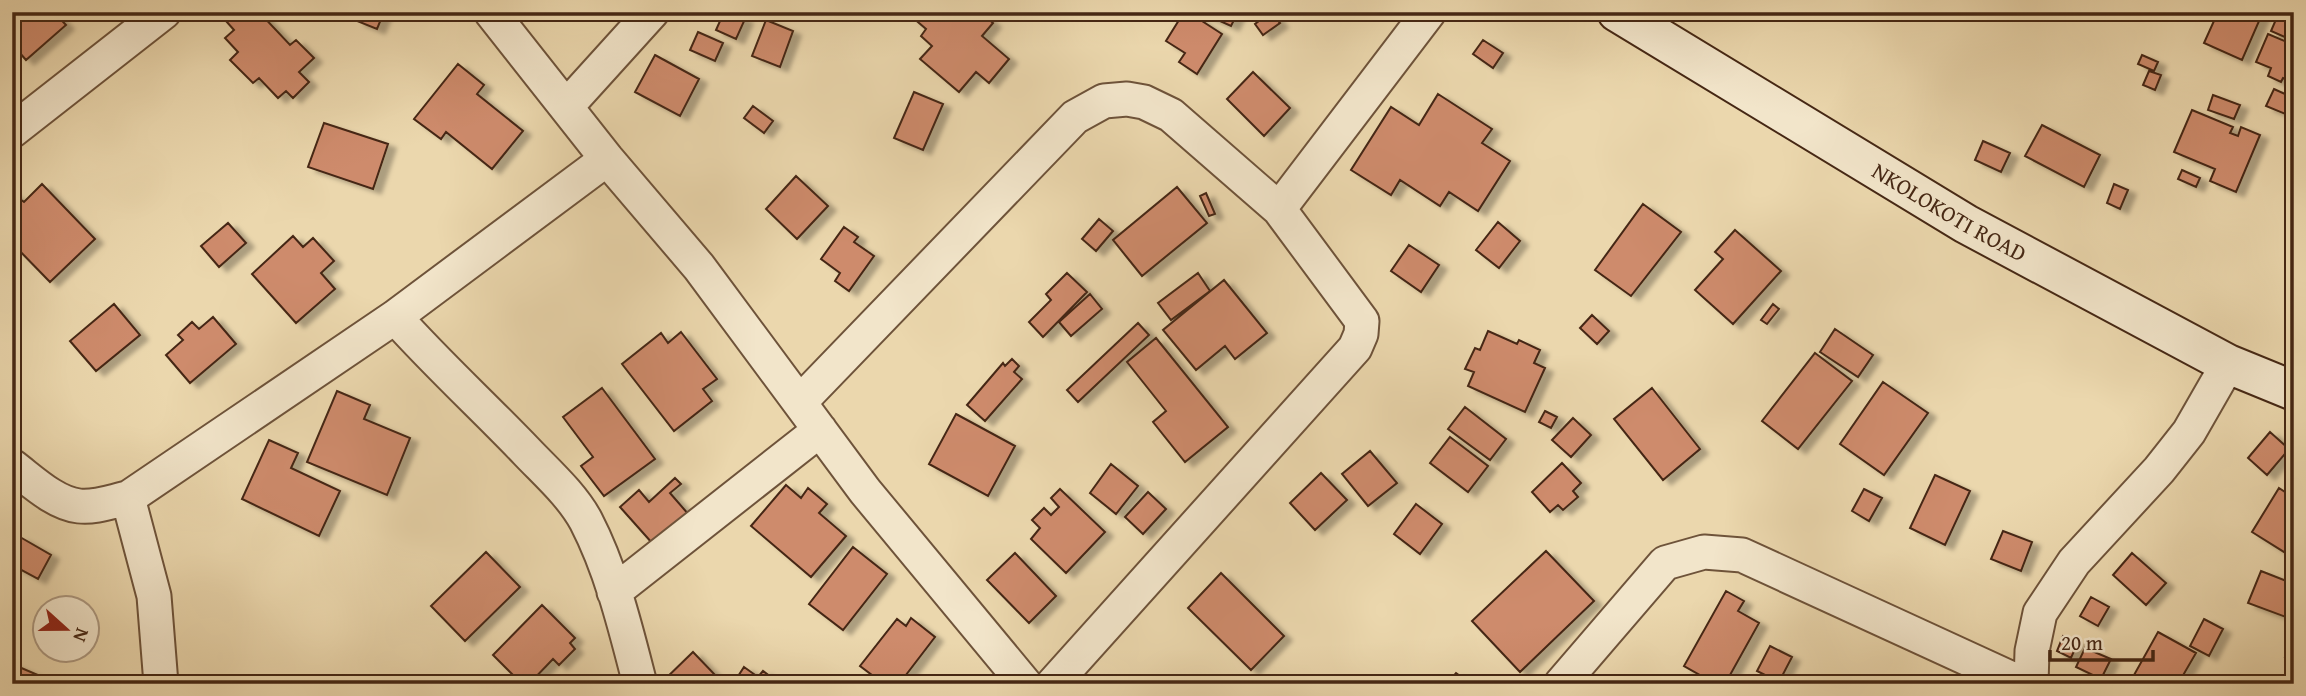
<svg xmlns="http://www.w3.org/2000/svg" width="2306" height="696" font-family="'Gentium Book Plus',serif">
  <defs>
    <filter id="shadow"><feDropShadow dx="8" dy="4.5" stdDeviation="2" flood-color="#0004"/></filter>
  </defs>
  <rect width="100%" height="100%" fill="#ebd7ad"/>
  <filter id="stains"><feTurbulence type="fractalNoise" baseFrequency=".00286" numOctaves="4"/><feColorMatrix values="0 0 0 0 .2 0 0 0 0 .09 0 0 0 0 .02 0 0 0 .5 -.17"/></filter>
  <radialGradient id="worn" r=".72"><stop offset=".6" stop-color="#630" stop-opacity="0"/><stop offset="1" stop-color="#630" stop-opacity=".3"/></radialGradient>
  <!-- building -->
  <path fill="#ce8b6c" stroke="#452714" stroke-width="2" filter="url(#shadow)" d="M20,12H54L66,25L26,60L12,44V19Z
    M235,12H259L290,45L296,40L314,58L299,72L309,82L293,98L286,91L278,98L259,78L253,83L230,60L238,52L225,38L234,30L226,21Z
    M360,12H384L377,29L357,21Z
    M724,12H731L745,19L736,39L716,30Z
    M917,12H981L993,23L982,36L1009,59L989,83L976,72L959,92L920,59L932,46L921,36L926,29L912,17Z
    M1184,12H1188L1222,34L1197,74L1179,62L1185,53L1166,41Z
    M1200,12H1238L1231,26Z
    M1271,12L1280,23L1263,35L1255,24Z
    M2218,12H2263L2242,60L2204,43Z
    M2277,17L2294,24V41L2271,31Z
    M766,20L793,31L780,67L752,56Z
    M698,32L723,43L715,61L690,50Z
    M2268,34L2294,45V82L2283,78L2281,82L2268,76L2271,68L2256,62Z
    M1483,40L1503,53L1493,68L1473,54Z
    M655,55L699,79L680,116L635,92Z
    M2142,55L2158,62L2154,71L2138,64Z
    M458,64L484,85L477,94L523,131L492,169L446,132L441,139L414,119Z
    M2149,71L2161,75L2155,90L2143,85Z
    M1253,72L1290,108L1264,136L1227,99Z
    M2274,89L2294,98L2293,117L2266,106Z
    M914,92L943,104L923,150L894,138Z
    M1438,94L1492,129L1482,143L1510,161L1478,211L1449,192L1440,206L1400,180L1391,195L1351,170L1391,107L1419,125Z
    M2213,95L2240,105L2234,119L2208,110Z
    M753,106L773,121L764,133L744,118Z
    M2192,110L2233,127L2230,133L2238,136L2241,127L2260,135L2236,192L2210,181L2215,169L2174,152Z
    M324,123L388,144L373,189L308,167Z
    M2042,125L2100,155L2084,187L2025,156Z
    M1983,141L2010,153L2001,172L1975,160Z
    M2182,170L2200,178L2196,187L2178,179Z
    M796,176L828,206L797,239L766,209Z
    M42,184L95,239L50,282L12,243V193L24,202Z
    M2114,184L2128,190L2120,209L2107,203Z
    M1177,187L1207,223L1142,276L1113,240Z
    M1206,193L1215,214L1209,216L1200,196Z
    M1643,204L1681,232L1631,296L1595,270Z
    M1099,219L1113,231L1096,251L1082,239Z
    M1498,222L1520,241L1499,268L1476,250Z
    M228,223L246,243L219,267L201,246Z
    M844,227L858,237L854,242L874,256L849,291L835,281L840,273L821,259Z
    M1735,230L1781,271L1733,324L1695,290L1723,259L1715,252Z
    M293,236L303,247L313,238L334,261L321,273L335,289L296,323L252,274Z
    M1409,245L1439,265L1421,292L1391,271Z
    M1067,273L1087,292L1043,337L1029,322L1051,300L1046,294Z
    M1198,273L1210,291L1171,320L1158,303Z
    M1224,280L1267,333L1235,359L1225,346L1196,370L1163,330Z
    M1090,294L1102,309L1071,336L1059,322Z
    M114,304L140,335L96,371L70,341Z
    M1773,304L1779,309L1767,324L1761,320Z
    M1592,315L1609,331L1597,344L1580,328Z
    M213,317L236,344L190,383L166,355L183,340L178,335L192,322L199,329Z
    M1138,323L1149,335L1078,402L1067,390Z
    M1835,329L1873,355L1858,377L1820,352Z
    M1488,331L1517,344L1519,340L1540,350L1534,363L1545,368L1525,412L1468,386L1474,372L1465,369L1475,348L1480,350Z
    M681,332L717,379L703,389L712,401L674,431L622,364L661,333L668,343Z
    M1156,338L1228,427L1185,462L1153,422L1166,411L1127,362Z
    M1815,353L1852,381L1798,449L1762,421Z
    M1012,359L1019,366L1014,372L1022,379L985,421L967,405L1003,363L1005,366Z
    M1883,382L1928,413L1884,475L1840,444Z
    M602,388L655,459L604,496L581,466L593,457L563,417Z
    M1652,388L1700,449L1663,480L1614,419Z
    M337,391L370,405L364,419L410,438L387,495L307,462Z
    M1465,407L1506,439L1490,460L1448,429Z
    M1545,411L1557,417L1551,428L1539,422Z
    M956,414L1015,446L988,496L929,464Z
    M1573,418L1591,435L1571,457L1552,440Z
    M2270,432L2289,449L2267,475L2248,458Z
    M1450,437L1488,466L1468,492L1430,463Z
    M269,440L298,453L291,468L340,491L319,536L242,499Z
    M1370,451L1397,483L1368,506L1342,474Z
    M1562,463L1581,483L1573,491L1578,497L1563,510L1558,505L1550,512L1532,492Z
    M1111,464L1138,486L1116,514L1090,493Z
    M1321,473L1347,500L1315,530L1290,503Z
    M1935,475L1970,491L1945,545L1910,528Z
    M675,478L681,484L670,493L696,523L661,553L620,507L639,490L649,502Z
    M786,485L801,498L808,488L827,504L819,513L846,536L811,577L751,526Z
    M2279,488L2294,498V571L2286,566L2292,557L2252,532Z
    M1060,489L1105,532L1066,573L1031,539L1040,528L1032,520L1044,508L1051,515L1059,507L1051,498Z
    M1864,489L1882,498L1869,521L1852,511Z
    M1148,492L1166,509L1143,534L1125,517Z
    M1416,504L1442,524L1420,554L1394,534Z
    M2003,531L2032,542L2021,571L1991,559Z
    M20,537L51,555L38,579L12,565V549Z
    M853,547L887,574L843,630L809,604Z
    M1546,551L1594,601L1520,672L1472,621Z
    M486,552L520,587L465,641L431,606Z
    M1015,553L1056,596L1029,623L987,580Z
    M2132,553L2166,583L2146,605L2113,575Z
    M2261,571L2294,584V620L2248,603Z
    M1221,573L1284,636L1251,670L1188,608Z
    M1726,591L1744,601L1738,611L1759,623L1725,684H1716L1684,666Z
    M2091,597L2109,607L2098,626L2080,616Z
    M542,605L575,638L570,643L575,649L559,665L553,659L529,684H522L493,655Z
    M911,618L935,637L899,684H884L860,666L897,619L906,626Z
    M2204,619L2223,629L2209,656L2190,646Z
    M2158,632L2196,653L2178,684H2129Z
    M2063,636L2078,642L2071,658L2057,651Z
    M2294,636V661L2285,657Z
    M1770,646L1792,657L1779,682L1757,671Z
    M2085,648L2111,659L2101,679L2076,667Z
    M693,652L717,677L710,684H660Z
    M12,664L52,681L51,684H12Z
    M744,667L758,677L763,671L780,684H733Z
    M1456,673L1471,684H1447Z"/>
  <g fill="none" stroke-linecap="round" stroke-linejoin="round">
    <!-- street casing -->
    <g stroke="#6e533a" stroke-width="37">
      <path id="street" d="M491,12L607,159L699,267L865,491L1025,684
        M566,107L652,12
        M12,131L164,12
        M1279,209L1429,12
        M395,317C437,364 483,406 527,452C547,473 572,495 586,521C612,571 626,630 640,684
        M800,402L1075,117L1104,101L1127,99L1144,102L1171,115L1279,209L1362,321L1361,334L1355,348L1053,684
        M12,466C31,480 54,503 79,506C95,508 113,501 128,498L395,317L607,159
        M128,498L154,596L161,684
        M614,592L820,430
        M1561,684L1665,563L1704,552L1742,555L2023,684
        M2031,684L2032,651L2040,613L2074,562L2159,470L2189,432L2228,364"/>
    </g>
    <!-- secondary casing -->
    <g stroke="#452714" stroke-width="42">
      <g id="secondary">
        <path id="s1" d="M1617,12L1966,224L2228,364L2294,391"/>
      </g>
    </g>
    <!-- street -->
    <use href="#street" stroke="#f2e5ca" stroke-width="33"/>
    <!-- secondary -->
    <use href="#secondary" stroke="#f2e5ca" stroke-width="38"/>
  </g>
  <g text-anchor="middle" stroke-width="5" stroke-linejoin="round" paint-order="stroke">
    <!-- street labels -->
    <g font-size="23" fill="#452714" stroke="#f2e5ca">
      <text dy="8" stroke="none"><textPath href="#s1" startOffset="388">NKOLOKOTI ROAD</textPath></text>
    </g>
  </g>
  <!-- margin -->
  <rect width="2306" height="696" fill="none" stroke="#ebd7ad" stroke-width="42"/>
  <rect x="14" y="14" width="2278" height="668" fill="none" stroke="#452714" stroke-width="3.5"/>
  <rect x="21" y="21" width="2264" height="654" fill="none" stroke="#452714" stroke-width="2"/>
  <!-- north arrow -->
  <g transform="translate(66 629) rotate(111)"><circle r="33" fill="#f2e5ca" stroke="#ad9981" stroke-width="2"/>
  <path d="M0-5L12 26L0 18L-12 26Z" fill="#8f2418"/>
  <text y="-10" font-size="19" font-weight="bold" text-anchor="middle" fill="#452714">N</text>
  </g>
  <!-- scale -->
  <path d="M2050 650v10h103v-10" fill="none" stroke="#452714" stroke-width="3.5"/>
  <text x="2061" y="650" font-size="21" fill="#452714" stroke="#f2e5ca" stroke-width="5" paint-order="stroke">20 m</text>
  <rect width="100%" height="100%" filter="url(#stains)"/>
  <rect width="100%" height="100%" fill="url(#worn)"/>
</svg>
